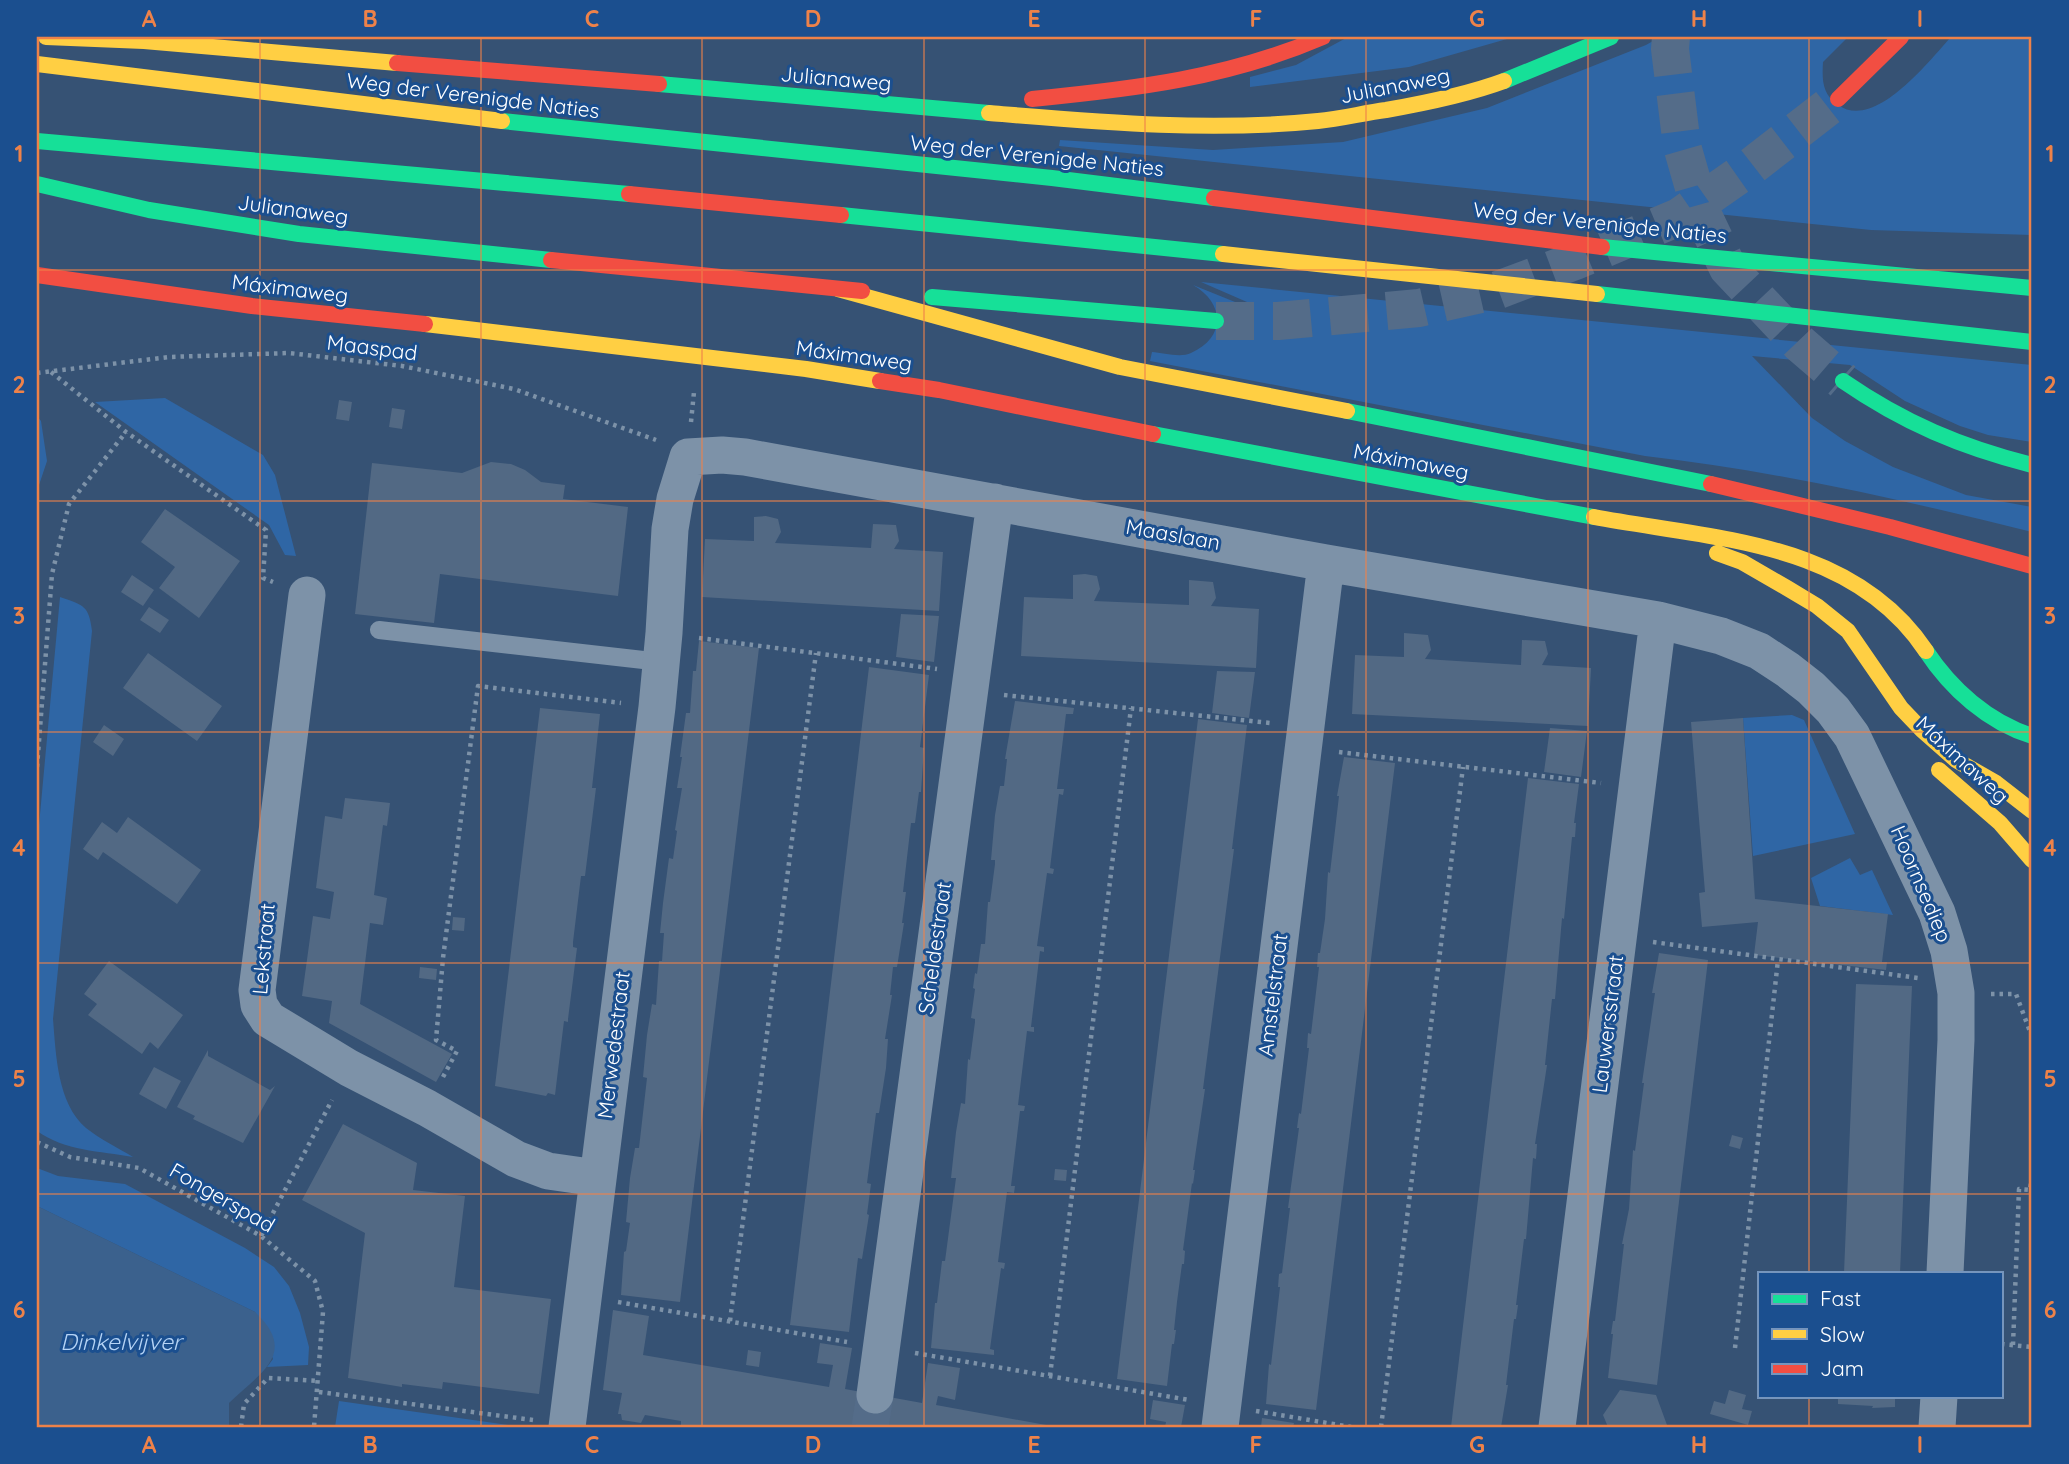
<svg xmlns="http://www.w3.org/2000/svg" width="2069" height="1464" font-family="Quicksand,sans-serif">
  <rect width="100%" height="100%" fill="#365274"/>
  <!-- green -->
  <path fill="#2f66a5" d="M1348,37H1514L1409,67L1250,87V77L1296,65Z
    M1660,37H1848L1823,62C1822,80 1822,94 1838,105C1875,131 1928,62 1951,37H2032V235L1871,230L1059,146L1060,140L1213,150L1343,142L1487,108L1646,45Z
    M1201,282L2032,365V442L1988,435L1960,426L1905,401L1850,365L1752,356L1812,418L1845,441L1893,467L1966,495L2032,507V532C1904,500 1776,471 1645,456L1150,361L1152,352C1163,353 1181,358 1191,353C1226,338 1225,303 1193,285L1240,304L1247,302Z
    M165,398L263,455L275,475L296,556L285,555L269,525L95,402Z
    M37,416L41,421L47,461L39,485L37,525Z
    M60,597C84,605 89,606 92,631L53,1019C56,1054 57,1103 86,1128C100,1139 118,1148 133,1157C100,1151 65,1151 37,1131V847Z
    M1792,715L1804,720L1855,834L1753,856L1743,718Z
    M1850,858L1860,875L1872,870L1893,915L1820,906L1811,878Z
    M37,1168L58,1176L125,1184L245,1248L274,1267L289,1286L300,1313L309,1347L308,1365L267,1367L273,1359L255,1312L37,1206Z
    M339,1401L523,1427H335Z"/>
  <!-- water -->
  <path fill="#3b618d" d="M37,1206L255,1312C300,1354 258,1374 229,1403V1427H37Z"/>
  <!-- building -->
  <path fill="#526984" d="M339,400L352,402L349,421L336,419Z
    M392,408L405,410L402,429L389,427Z
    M491,462L511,464L525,470L541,482L565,485L563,499L628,507L618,596L440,574L434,623L355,614L372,463L462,473Z
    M165,509L240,561L199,618L159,588L175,567L141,542Z
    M766,516L778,519L781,532L775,543L871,548L873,524L896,525L899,541L894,549L943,552L939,611L702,597L705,539L754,541V517Z
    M1085,574L1097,576L1100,589L1094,601L1189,605V580L1213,582L1216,598L1211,606L1259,609L1256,668L1021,656L1024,597L1073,599V575Z
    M132,575L154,590L143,606L121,592Z
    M149,607L169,620L160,633L140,620Z
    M901,614L939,616L934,662L896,657Z
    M1404,633L1428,635L1431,650L1425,659L1521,665L1522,640L1545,641L1548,654L1542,665L1591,668L1588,726L1352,714L1355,655L1404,657Z
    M699,641L759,648L680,1302L621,1295L624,1252L626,1251L630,1223L626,1222L630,1178L635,1148H639L647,1078L643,1077L647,1035L652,1004L656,1005L659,961H662L664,933H660L663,903L669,858L673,859L677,831L675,830L682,788H677L682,757H680L686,713H690L693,671H696Z
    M148,653L222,706L197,741L123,688Z
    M869,667L929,675L920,747L924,748L921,792H919L915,823H911L903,892H906L902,923H904L897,967H893L890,995H892L885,1039H888L886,1068L879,1113H876L867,1183L871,1184L867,1214L869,1215L862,1259L858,1258L849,1332L790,1325Z
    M1217,671L1255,672L1249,718L1212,713Z
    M1015,701L1074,708L1073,714H1066L1057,789H1064L1063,795L1059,794L1050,868L1054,869L1053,874L1047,873L1037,946L1044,947V952L1040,951L1031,1027H1034V1032L1027,1031L1018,1105L1025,1106L1024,1111H1020L1011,1186H1015L1014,1193L1007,1192L998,1262L1005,1263L1004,1269L1001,1268L990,1349L994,1350V1355L931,1348L935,1303H937L942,1261H945L956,1178H951L956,1132L961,1103L965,1104L968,1059L970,1060L975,1022V1019L971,1018L975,989L973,988L975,973L977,974L981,944H985L988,902H990L995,864V860H991L995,815L1000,786H1004L1007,759H1005Z
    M540,708L600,714L592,788H596L585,876H581L573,942V947L577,948L568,1019V1022L564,1021L555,1095L548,1093L546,1096L495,1086Z
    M1743,718L1755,899L1888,914L1882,962H1887L1886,970L1754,955L1758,922L1702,927L1699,893L1705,892L1691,722Z
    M1198,719L1247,725L1232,849H1234L1203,1089H1205L1193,1170H1195L1193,1184L1192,1183L1183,1250L1185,1251L1184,1264H1182L1177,1302L1174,1330H1176L1174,1344H1172L1167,1386L1117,1379Z
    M104,725L124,739L113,756L93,742Z
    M1550,728L1587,731L1581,777L1544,772Z
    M1344,757L1395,763L1316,1410L1266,1404L1269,1364L1271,1365L1280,1287H1278L1279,1274L1282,1273L1290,1208H1288L1299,1128H1297L1299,1113L1301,1114L1309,1048H1307L1308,1033L1311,1034L1319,967H1317L1318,953H1320L1325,919L1328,872L1330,873L1339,796H1337Z
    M1528,778L1579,784L1574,823H1576L1575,837H1572L1564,919L1562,918L1555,999H1552L1545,1065H1547L1535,1144H1537L1536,1159L1533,1158L1526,1239H1524L1516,1305H1518L1516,1319H1514L1506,1385H1508L1501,1427H1451Z
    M345,798L390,803L387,826L383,825L374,895L387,898L383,925L370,923L360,1004L452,1054L436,1082L329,1023L332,1001L302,996L313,916L330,919L334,892L316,888L325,816L342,819Z
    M128,817L201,870L177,904L103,852L98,860L83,849L102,822L117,833Z
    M453,917L465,918L464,931L452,930Z
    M1659,953L1708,960L1657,1385L1608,1378L1613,1334H1611L1613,1321H1615L1624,1244H1622L1629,1209L1633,1150L1635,1151L1644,1083H1642L1655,993H1652Z
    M109,961L183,1015L158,1049L150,1042L142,1054L88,1015L97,1004L84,994Z
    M420,967L437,969L436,980L419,978Z
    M1856,984L1912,986L1900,1273H1844Z
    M208,1050V1056L270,1090L275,1086L243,1143L193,1119L195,1116L177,1107Z
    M154,1067L181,1081L166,1109L139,1094Z
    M343,1124L417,1163L413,1190L465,1196L454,1287L551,1299L539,1394L443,1382L442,1389L402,1384V1387L348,1378L365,1233L302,1200Z
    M1732,1135L1743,1138L1740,1149L1729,1146Z
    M1055,1169L1067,1170L1066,1181L1054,1180Z
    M613,1310L649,1316L643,1355L829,1387L833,1365L817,1363L820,1343L852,1348L845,1389L922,1403L928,1363L960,1368L955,1400L938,1396L936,1405L1057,1427H681V1421L645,1415L641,1423L622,1420L621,1414H618L622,1393L603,1390Z
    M748,1350L761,1352L759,1367L746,1365Z
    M1620,1390L1656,1395L1667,1425L1666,1427H1608L1603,1415Z
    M1729,1390L1746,1395L1742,1409L1752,1411L1748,1425L1710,1414L1714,1401L1725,1404Z
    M1838,1396H1895V1407L1872,1408L1873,1406L1838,1404Z
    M1153,1400L1185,1405L1181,1427H1165L1166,1422L1150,1419Z
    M1262,1418L1294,1423L1293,1427H1261Z"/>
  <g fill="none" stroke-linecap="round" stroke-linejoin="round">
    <!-- street-tunnel -->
    <path stroke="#546c89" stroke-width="37" stroke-dasharray="37 18" stroke-linecap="butt" d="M870,1427L875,1395"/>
    <!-- highway-tunnel -->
    <path stroke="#546c89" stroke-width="38" stroke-dasharray="38 19" stroke-linecap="butt" d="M1671,37L1670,49L1682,146L1700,209L1728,268L1799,343L1843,381
      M1216,321H1278L1419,308L1498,290L1575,261L1679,217L1752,166L1838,99"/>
    <!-- path -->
    <path stroke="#7d92a8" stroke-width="4.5" stroke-dasharray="3.5 5" stroke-linecap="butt" d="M51,372L126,432L266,530L263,578L273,582
      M37,373L169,357L289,353L402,366L514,389L656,440
      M691,422L694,392
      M699,638L937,669
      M1004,695L1270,723
      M1339,752L1601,783
      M37,767L52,574L69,504L126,432
      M1653,942L1918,978
      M1991,994H2016L2032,1037
      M443,1077L457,1051L436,1040L443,958L478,686L621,703
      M2032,1115V1122
      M37,1142L70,1157L139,1168L261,1236L315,1281L323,1312L314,1427
      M261,1236L332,1100
      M618,1302L847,1342
      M730,1321L816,653
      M2001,1344L2032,1347
      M2013,1345L2019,1189L2030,1190L2032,1175
      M1735,1348L1778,960
      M915,1353L1189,1400
      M1050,1376L1131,708
      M319,1392L533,1420
      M1256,1411L1351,1427
      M241,1427L244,1404L268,1378L319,1381
      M1381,1427L1463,767"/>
    <!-- lane -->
    <path stroke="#7d92a8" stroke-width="18" d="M379,630L661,662"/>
    <!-- street -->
    <path stroke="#7d92a8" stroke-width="37" d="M307,595L257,990L259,1005L268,1019L349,1068L427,1108L516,1159L548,1171L597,1178
      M875,1395L995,502
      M567,1427L657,707L664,633L670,529L675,499L688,457L722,455L745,457L1326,563L1658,620L1721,636L1759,651L1788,670L1811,688L1833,710L1852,736L1937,913L1949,951L1956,993V1040L1945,1273
      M1220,1427L1326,563
      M1557,1427L1658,620
      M1937,1427L1939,1396"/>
    <!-- fast -->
    <path stroke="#16e098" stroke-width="16" d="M1504,81L1611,37
      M659,84L989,113
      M502,121L1052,178L1214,198
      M37,141L629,194
      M37,184L149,210L299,234L551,260
      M841,215L1223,254
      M1602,247L2032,288
      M1597,294L2032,342
      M932,297L1216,321
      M1843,381C1904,423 1961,447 2032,465
      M1347,411L1711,484
      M1153,434L1594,517
      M1926,651C1951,689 1988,722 2032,736"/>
    <!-- slow -->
    <path stroke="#ffcf43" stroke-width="16" d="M46,37L144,41L397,63
      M37,64L502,121
      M989,113C1098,122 1208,132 1318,121C1341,119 1363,113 1386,110C1426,103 1466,95 1504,81
      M1223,254L1597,294
      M838,289L1120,367L1347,411
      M425,324L806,369L880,381
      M1594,517C1711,539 1852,540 1926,651
      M1717,553L1742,562L1787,588L1817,606L1848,631L1901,708L1922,730L1956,760L1996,783L2032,811
      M1939,770L2000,823L2032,860"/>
    <!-- jam -->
    <path stroke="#f24e42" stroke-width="16" d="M397,63L659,84
      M1032,99C1134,89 1228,78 1323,37
      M1838,99L1901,37
      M629,194L841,215
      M1214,198L1602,247
      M551,260L862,291
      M37,275L252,306L425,324
      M880,381L939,390L1153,434
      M1711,484L1890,527L2032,566"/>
  </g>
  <!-- grid -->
  <path fill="none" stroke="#ee8249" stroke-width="2" stroke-opacity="0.55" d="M260,37V1427M481,37V1427M702,37V1427M924,37V1427M1145,37V1427M1366,37V1427M1588,37V1427M1809,37V1273M37,270H2032M37,501H2032M37,732H2032M37,963H2032M37,1194H2032M1809,1396V1427"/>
  <g text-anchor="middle" stroke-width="6" stroke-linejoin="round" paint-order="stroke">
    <!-- street labels -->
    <g font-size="21" fill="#fff" stroke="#1b4f8f">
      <text transform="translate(836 79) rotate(5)" y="7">Julianaweg</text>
      <text transform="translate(1395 86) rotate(-11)" y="7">Julianaweg</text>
      <text transform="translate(473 96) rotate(7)" y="7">Weg der Verenigde Naties</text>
      <text transform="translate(1037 156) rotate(6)" y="7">Weg der Verenigde Naties</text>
      <text transform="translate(293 210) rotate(8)" y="7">Julianaweg</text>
      <text transform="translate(1600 223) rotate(6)" y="7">Weg der Verenigde Naties</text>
      <text transform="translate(290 289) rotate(7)" y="7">Máximaweg</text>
      <text transform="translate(372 348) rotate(7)" y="7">Maaspad</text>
      <text transform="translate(854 356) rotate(8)" y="7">Máximaweg</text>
      <text transform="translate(1411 462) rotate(11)" y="7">Máximaweg</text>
      <text transform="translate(1173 535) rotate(10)" y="7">Maaslaan</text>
      <text transform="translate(1962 760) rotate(43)" y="7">Máximaweg</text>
      <text transform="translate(1921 884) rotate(67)" y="7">Hoornsediep</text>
      <text transform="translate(935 948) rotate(-82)" y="7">Scheldestraat</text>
      <text transform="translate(264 949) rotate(-85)" y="7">Lekstraat</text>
      <text transform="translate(1273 995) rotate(-83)" y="7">Amstelstraat</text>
      <text transform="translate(1608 1024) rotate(-83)" y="7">Lauwersstraat</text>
      <text transform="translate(614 1045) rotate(-83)" y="7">Merwedestraat</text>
      <text transform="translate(222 1198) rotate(30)" y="7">Fongerspad</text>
    </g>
    <!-- water labels -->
    <g font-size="23" font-style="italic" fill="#b5d3f5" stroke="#1b4f8f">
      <text x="121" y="1350">Dinkelvijver</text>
    </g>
  </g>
  <!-- border -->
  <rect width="2069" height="1464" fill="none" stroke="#1b4f8f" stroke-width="77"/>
  <!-- legend -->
  <rect x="1758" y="1272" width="245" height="126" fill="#1b4f8f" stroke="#7695bc" stroke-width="2"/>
  <rect x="1772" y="1294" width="35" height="10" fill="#16e098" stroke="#7695bc" stroke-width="2"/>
  <text x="1820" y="1306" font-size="21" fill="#ffffff">Fast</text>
  <rect x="1772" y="1329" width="35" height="10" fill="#ffcf43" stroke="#7695bc" stroke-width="2"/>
  <text x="1820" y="1342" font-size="21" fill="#ffffff">Slow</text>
  <rect x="1772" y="1364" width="35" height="10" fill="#f24e42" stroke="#7695bc" stroke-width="2"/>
  <text x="1820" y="1376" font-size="21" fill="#ffffff">Jam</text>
  <rect x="38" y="38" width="1992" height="1388" fill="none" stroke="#ee8249" stroke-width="2.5"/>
  <g font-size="23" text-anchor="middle" font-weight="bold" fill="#ee8249">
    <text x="149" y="27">A</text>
    <text x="370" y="27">B</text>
    <text x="592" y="27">C</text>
    <text x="813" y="27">D</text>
    <text x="1034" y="27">E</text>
    <text x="1256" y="27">F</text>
    <text x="1477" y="27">G</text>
    <text x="1699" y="27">H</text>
    <text x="1920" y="27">I</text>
    <text x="19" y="162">1</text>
    <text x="2050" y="162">1</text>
    <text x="19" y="393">2</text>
    <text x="2050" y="393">2</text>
    <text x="19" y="624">3</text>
    <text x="2050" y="624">3</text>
    <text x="19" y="856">4</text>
    <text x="2050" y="856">4</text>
    <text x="19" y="1087">5</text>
    <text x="2050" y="1087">5</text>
    <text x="19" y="1318">6</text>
    <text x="2050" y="1318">6</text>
    <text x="149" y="1453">A</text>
    <text x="370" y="1453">B</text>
    <text x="592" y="1453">C</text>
    <text x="813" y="1453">D</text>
    <text x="1034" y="1453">E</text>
    <text x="1256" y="1453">F</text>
    <text x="1477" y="1453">G</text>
    <text x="1699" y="1453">H</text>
    <text x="1920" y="1453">I</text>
  </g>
</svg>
